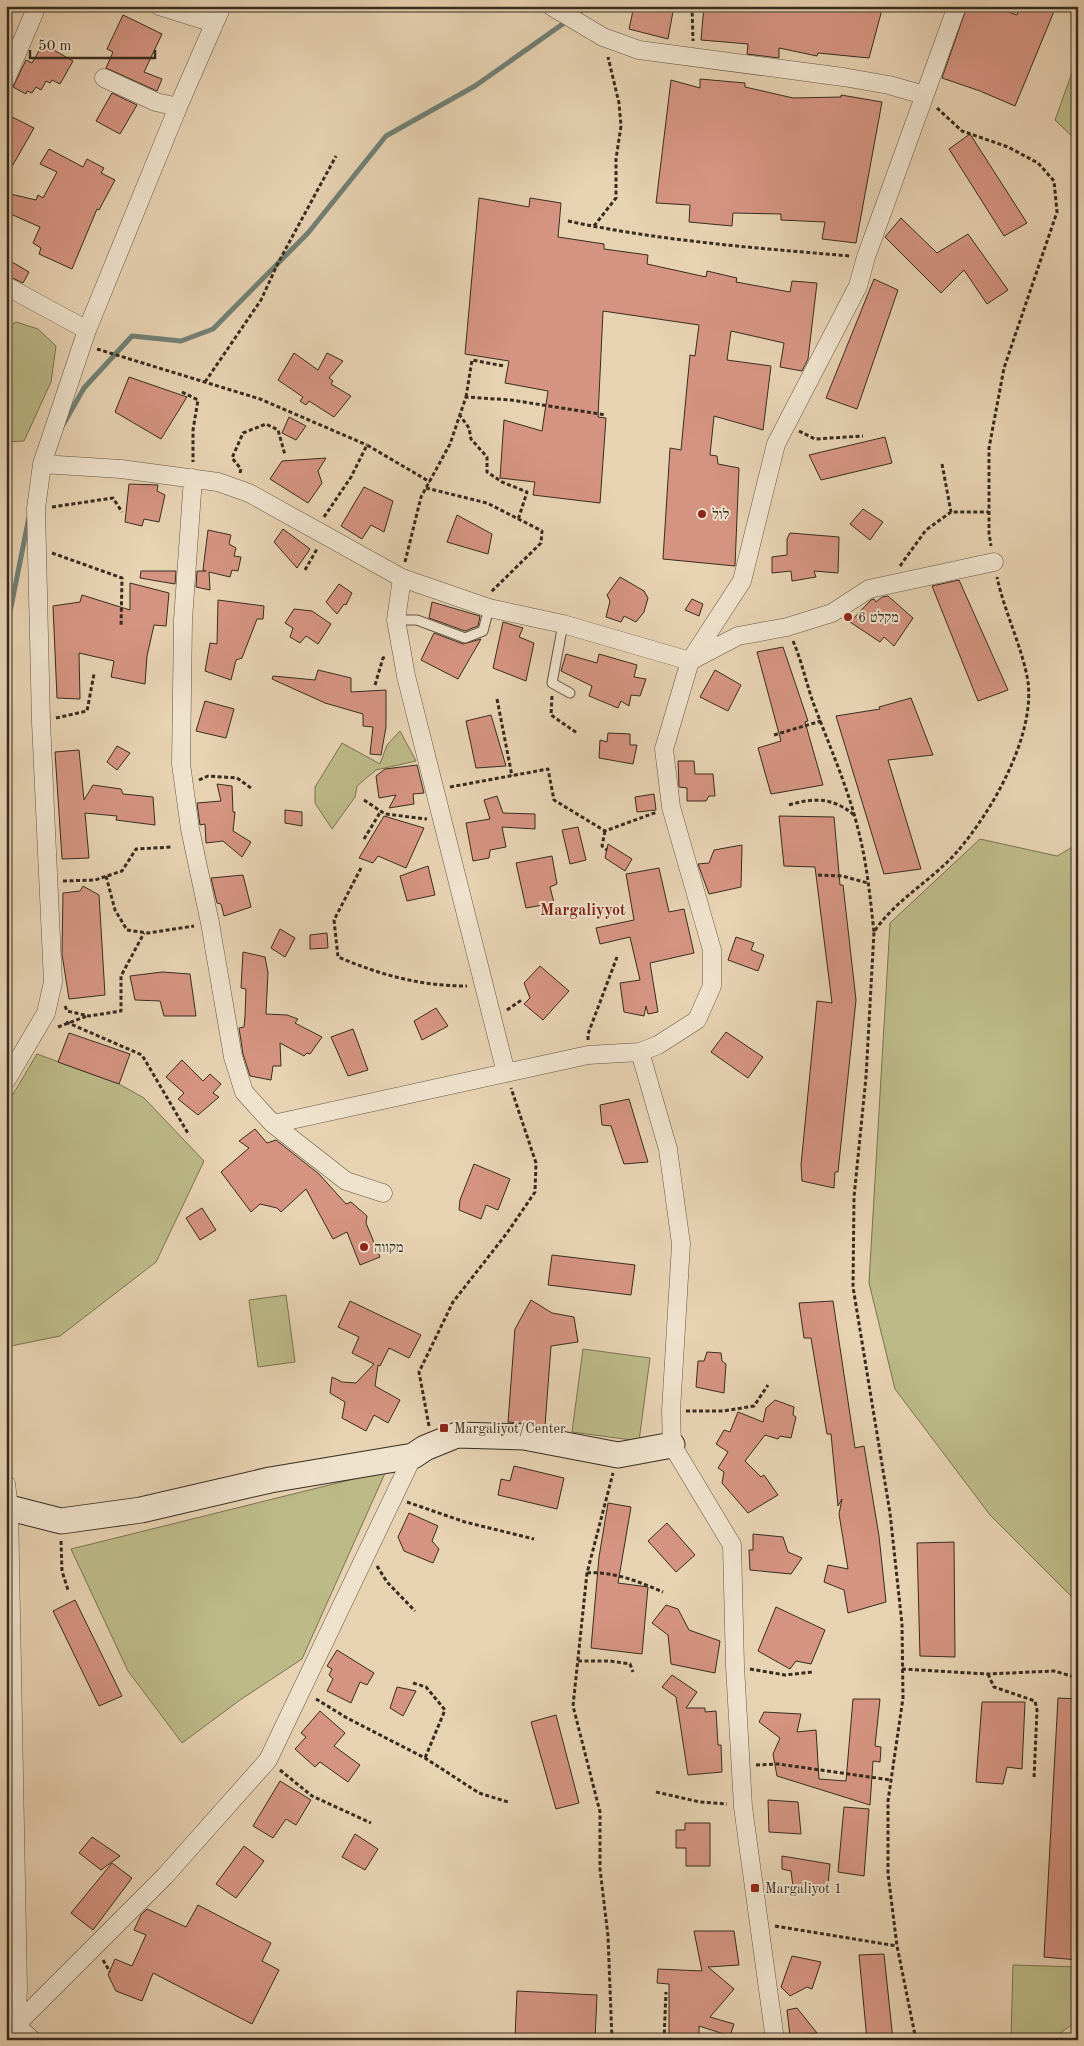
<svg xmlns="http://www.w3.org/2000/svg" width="1084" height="2046" viewBox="0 0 1084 2046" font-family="'Old Standard TT','Frank Ruhl Libre',serif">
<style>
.green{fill:#bcba87;stroke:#7a7353}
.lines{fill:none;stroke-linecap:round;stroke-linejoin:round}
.stream{stroke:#718074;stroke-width:5}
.building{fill:#d59481;stroke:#382c1f}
.lane-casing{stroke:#645644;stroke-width:11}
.street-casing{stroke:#645644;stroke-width:19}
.secondary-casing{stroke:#382c1f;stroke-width:27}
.path{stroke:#382c1f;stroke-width:3;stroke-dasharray:4 2.5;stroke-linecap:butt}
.lane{stroke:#efe2cd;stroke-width:9}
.street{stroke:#efe2cd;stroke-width:18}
.secondary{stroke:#efe2cd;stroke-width:25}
.poi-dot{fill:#8f2418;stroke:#efe2cd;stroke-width:2}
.labels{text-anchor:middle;stroke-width:4;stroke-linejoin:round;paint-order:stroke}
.poi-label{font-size:14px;fill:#382c1f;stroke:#efe2cd;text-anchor:start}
.quarter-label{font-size:16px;font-weight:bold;fill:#7a1f14;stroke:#efe2cd}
</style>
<rect width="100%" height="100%" fill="#e7d2b2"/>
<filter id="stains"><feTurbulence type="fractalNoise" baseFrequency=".004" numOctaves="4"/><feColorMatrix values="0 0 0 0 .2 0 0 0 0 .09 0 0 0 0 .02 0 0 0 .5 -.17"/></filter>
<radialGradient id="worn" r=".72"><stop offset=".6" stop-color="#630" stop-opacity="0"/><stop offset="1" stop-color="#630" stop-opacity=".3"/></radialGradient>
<path class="green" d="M1078 56V142L1055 120Z
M16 322 38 329 56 346 51 382 24 441 6 442V328Z
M6 561 11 761 10 980 6 985Z
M400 731 416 761 376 770 357 786 355 797 332 829 315 803V787L342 743 380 764 387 745Z
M980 839 1057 856 1078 844V1603L990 1515 895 1389 869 1283 890 923Z
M37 1054 119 1084 144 1098 204 1161 156 1262 60 1336 6 1347V1106Z
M286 1295 295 1362 258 1367 249 1300Z
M583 1349 650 1358 639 1441 572 1432Z
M386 1471 302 1659 240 1700 182 1743 128 1671 71 1549Z
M1013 1965 1078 1967V2020L1051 2040H1011Z"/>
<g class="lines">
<path class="stream" d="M574 16 588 6
M63 425 84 388 132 336 181 341 213 329 308 233 386 136 475 86 567 21
M6 632 29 517"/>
</g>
<path class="building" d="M634 6H674L668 39 629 29Z
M704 6H883L869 58 818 53 817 56 779 48V58L747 54 748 44 701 40Z
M967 6H992L1017 15 1020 6H1048L1055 9 1015 106 980 91 942 78Z
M123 15 162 34 144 72 162 79 157 91 106 68 113 52 107 49Z
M43 44 73 61 60 84 52 80 50 83 46 81 41 90 36 87 32 93 27 91 26 94 13 87 26 60 32 63Z
M700 79 745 83V87L793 98 841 97V95L882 102 856 243 822 239 825 222 781 220V214L733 213 732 226 689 222 690 205 656 203 671 80 700 88Z
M112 93 137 105 120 134 96 121Z
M6 114 34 128 6 177Z
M970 134 1027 223 1004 236 949 149Z
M49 149 83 167 87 159 104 168 101 173 115 180 99 210 97 209 72 269 39 254 41 248 33 243 40 227 6 212V193L36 200 38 195 43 198 57 172 40 164Z
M479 198 529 207 530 198 561 203 558 237 604 244V249L648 255 647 264 706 277 707 271 737 278 736 282 790 292 792 281 817 283 808 359 802 371 780 367 784 343 731 331 727 360 771 366 763 430 714 416 710 455 717 456 718 464 739 468 735 566 663 559 670 448 681 450 690 355 695 356 699 325 603 311 598 417 606 418 600 503 533 495 535 482 500 478 504 420 542 431 548 391 505 383 509 361 465 354Z
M901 218 937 253 968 234 1008 290 987 304 964 270 941 293 885 237Z
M12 262 29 272 23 283 6 275Z
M874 279 898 290 857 409 826 398Z
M294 353 318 370 327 353 343 361 329 378 333 381 331 384 351 396 334 417 309 401 306 405 300 401 303 397 278 380Z
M129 377 187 397 161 439 115 412Z
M289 417 306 426 296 440 282 433Z
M885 437 892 463 821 480 809 455Z
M326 458 318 471 322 483 308 503 270 479 282 461Z
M129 484 158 485 157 491 165 495 159 522 144 519 142 526 125 522Z
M364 487 393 501 384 532 371 525 362 539 341 526Z
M863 509 883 522 870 540 850 524Z
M457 515 492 534 488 554 447 542Z
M283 529 310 549 297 568 274 542Z
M208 530 231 535 229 544 236 548 234 556 241 557 238 571 232 570 230 577 209 572 210 590 196 587 197 571H206L203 570Z
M790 533 839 537 838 573 814 571 816 577 792 581 791 571 772 573V557L787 555V539Z
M141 571H176L175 584 140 578Z
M620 577 644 591 648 598 644 612 636 622 624 616 621 622 606 617 610 601 607 595Z
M959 580 1008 690 978 701 932 586Z
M130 583 169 593 166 626 154 625 147 656 145 684 111 677 114 661 79 653 80 699 57 698 53 606 80 602 82 595 130 610Z
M339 584 352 593 346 605 344 604 337 614 326 602Z
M888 596 913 618 894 646 884 637 880 642 850 622 871 600 874 599 876 602 882 597Z
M692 599 703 604 699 616 685 610Z
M218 600 264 606 263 619H257L242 658 236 660 231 680 205 671 210 643 217 644Z
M432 602 480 616 478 626 465 631 429 618Z
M294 609 312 611 331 624 318 644 306 636 300 643 290 637 293 628 285 623Z
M503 622 523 628 519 637 534 643 526 681 493 668Z
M434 633 463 644 481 639 458 679 421 660Z
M783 647 808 721 805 722 823 785 771 794 758 748 781 741 757 652Z
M566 654 597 663 599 654 637 665 634 677 646 679 640 696 631 695 629 706 621 701 618 708 589 696 592 686 561 671Z
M318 670 351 678V692L386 690V727L381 755 370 754 373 727 363 726V714L325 703 272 679 273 676 315 680Z
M715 670 741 685 728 711 700 697Z
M911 698 933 755 888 760 921 869 884 874 836 716 880 709 879 707Z
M205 701 234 709 226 738 196 731Z
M491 715 506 766 476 768 466 721Z
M608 733 630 734V745H637L633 764 599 758 600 740 607 742Z
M117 746 130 753 117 770 107 762Z
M79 750 84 800 93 785 121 789 123 794 153 797 155 825 116 820 117 816 85 813 89 858 62 859 55 752Z
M678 761H694L695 774H713L715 796H709L706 801H687V788L679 787Z
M417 765 424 793 413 794 414 804 389 808 396 795 379 798 376 776 385 769Z
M217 784 232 786 233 812H235L233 831 251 842 242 857 223 841 206 843 205 824 200 825 197 803 221 801Z
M654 794 656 810 637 812 635 797Z
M497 796 503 813 535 814V829L502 827 506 847 490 850 489 858 473 861 466 823 490 819 484 800Z
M285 810 302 812V826L285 823Z
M384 816 424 828 406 868 378 856 373 863 359 858Z
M779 816 834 817 840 885H843L856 1000 838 1172H835L834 1188 802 1181 801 1165 817 1001 832 1003 815 867 784 866Z
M578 827 586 860 570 864 562 830Z
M608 844 632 859 625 871 605 858Z
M742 845 741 887 709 894 698 864 709 863 714 850Z
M552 856 557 884 550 887 554 903 526 908 516 863Z
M428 866 435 895 407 901 400 876Z
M659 868 669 912 684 909 694 953 650 963 658 1012 648 1014 646 1006 644 1016 624 1012 620 983 640 980 630 937 600 944 596 928 634 920 626 874Z
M243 875 251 907 224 916 221 904 217 903 211 878Z
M83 886 99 895 105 995 69 999 62 954 63 893 80 891Z
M280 929 295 938 285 957 271 948Z
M327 933 328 948 310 949V935Z
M736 937 754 943 751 950 764 955 758 971 728 960Z
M243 952 265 957 268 973 266 1014 287 1015 298 1019 295 1023 322 1037 310 1054 307 1053 304 1056 280 1043 281 1066H273L271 1080 250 1076 243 1054 239 1028 244 1027 245 1016 246 989 241 988Z
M540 966 569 991 543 1020 524 1004 530 998 524 983Z
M162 972 190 974 196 1016H164L160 1001 135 1000 130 976Z
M436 1008 448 1026 422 1040 414 1021Z
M353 1029 368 1070 348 1076 331 1037Z
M726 1032 763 1057 748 1078 711 1052Z
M69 1033 130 1054 119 1084 58 1062Z
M182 1060 203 1081 210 1074 221 1084 213 1093 219 1097 198 1115 178 1099 184 1093 166 1077Z
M629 1099 648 1162 624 1164 611 1126 602 1125 600 1105Z
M255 1129 267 1143 276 1140 319 1174 346 1204 351 1202 367 1216 366 1223 380 1257 360 1265 347 1232 333 1239 306 1189 281 1212 277 1208 260 1204 251 1212 221 1172 249 1148 239 1141Z
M474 1164 510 1179 498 1210 486 1205 481 1219 459 1210 460 1200Z
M202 1208 216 1230 200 1240 186 1218Z
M552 1255 635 1265 631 1295 548 1285Z
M531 1300 552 1313 574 1317 578 1342 551 1346 545 1426 508 1422 515 1329Z
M350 1301 421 1335 409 1358 389 1348 380 1366 378 1365 375 1386 400 1400 388 1423 374 1415 366 1431 342 1418 345 1402 330 1393 332 1377 342 1382 356 1383 374 1364 352 1353 359 1337 338 1327Z
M833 1301 855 1448 864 1446 879 1536 886 1602 848 1613 844 1590 824 1582 828 1565 848 1569 839 1514 842 1499 838 1506 831 1434H827L811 1338H804L799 1303Z
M707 1352 721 1353 722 1361 726 1364 724 1393 696 1387 698 1361H704Z
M775 1400 794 1407 793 1415 796 1417 791 1438 780 1436 778 1439 765 1435 745 1461 761 1477 764 1475 778 1495 748 1513 722 1483 724 1472 718 1468 728 1452 716 1444 724 1430 730 1432 738 1412 763 1422 766 1408Z
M514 1466 564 1478 557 1509 498 1495 501 1479 510 1481Z
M608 1503 631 1507 618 1583 648 1587 642 1654 591 1648 599 1557Z
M409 1513 438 1526 432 1541 439 1549 433 1563 404 1551 398 1537Z
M667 1523 695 1555 676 1572 648 1541Z
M753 1534 783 1537 788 1552 802 1558 791 1574 750 1570 749 1550H753Z
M954 1542 955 1657 920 1656 917 1543Z
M75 1600 122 1696 99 1706 53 1611Z
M666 1605 678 1609 689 1630 720 1641 715 1673 671 1664 668 1635 652 1623Z
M776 1607 825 1630 811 1664 796 1661 790 1669 758 1651Z
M337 1650 374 1673 367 1685 360 1682 351 1703 327 1691 333 1679 329 1675 332 1669 327 1666Z
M672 1675 697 1692 686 1708H705V1712L716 1711 718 1745H721L722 1772 688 1775 676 1697 662 1687Z
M397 1687 416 1691 403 1716 390 1708Z
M1058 1698 1078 1699V1960L1044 1957Z
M853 1699H880L875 1746 881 1747 880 1762 873 1761 870 1805 777 1776 773 1754 780 1738 759 1722 764 1712 801 1714 797 1732 816 1730 819 1779 846 1781Z
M982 1702H1025L1022 1769 1007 1767 1003 1784 976 1782Z
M320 1711 345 1733 334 1746 360 1765 348 1782 320 1762 315 1767 295 1749 306 1737 301 1733Z
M556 1715 579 1803 556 1809 531 1722Z
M280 1781 311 1800 296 1825 286 1819 273 1838 253 1826Z
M768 1800 798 1802 801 1834 769 1832Z
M844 1807 869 1809 864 1876 838 1872Z
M685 1823H710V1866H686V1848H676V1830H685Z
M355 1834 378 1849 365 1870 342 1857Z
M92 1837 120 1856 101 1870 79 1853Z
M244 1846 264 1861 236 1898 216 1884Z
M782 1856 830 1864 827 1894 793 1887 791 1871 782 1869Z
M112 1863 132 1878 93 1930 71 1913Z
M198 1905 271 1943 262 1961 279 1970 252 2024 153 1973 142 2001 116 1991 108 1975 115 1959 132 1966 146 1935 134 1930 141 1915 147 1909 186 1927Z
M694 1931H734L739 1965 708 1967 734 1989 710 2017 734 2024 730 2036 699 2026V2040H669V1984L657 1983 658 1969 702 1971Z
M884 1954 893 2040H867L859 1955Z
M792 1956 821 1962 812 1989 807 1987 790 1996 781 1987Z
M517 1991 597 1995 595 2040 515 2039Z
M797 2008 817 2033 790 2036 787 2010Z"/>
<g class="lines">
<g class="lane-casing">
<path id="lane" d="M396 620H417L465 638 483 631 489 608
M563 624 552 683 570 693"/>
</g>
<g class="street-casing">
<path id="street" d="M159 6 213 23
M551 6 603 37 639 50 843 77 889 85 924 95
M104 78 156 102 178 107
M6 79 37 6
M6 286 87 330
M42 464 121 469 218 482 249 493 402 578 489 608 563 624 690 661 738 636 787 627 832 613 869 589 994 562
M193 478 183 620 181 764 190 829 210 923 233 1057 244 1092 273 1124 346 1181 383 1193
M402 578 396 620 406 676 506 1073
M640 1052 668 1149 681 1244 671 1411 672 1445 732 1545 735 1666 743 1807 775 2040
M6 1081 46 1013 53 982 41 722 36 509 42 464 87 330 178 107 222 6
M273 1124 588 1055 640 1052 658 1045 697 1020 712 986V950L671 807 664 749 690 661 742 581 776 444 858 286 866 257 957 6
M6 1484 9 1508 18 1990 16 2025 32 2040
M16 2025 165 1876 268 1760 413 1456"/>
</g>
<g class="secondary-casing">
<path id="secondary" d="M6 1507 61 1521 141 1510 270 1480 413 1456 425 1448 457 1435 524 1437 618 1455 672 1445"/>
</g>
<path class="path" d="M692 6 693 41
M937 108 962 131 1008 147 1038 163 1054 181 1057 212 1004 368 989 448V533L991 546
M568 221C661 241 755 248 850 256
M594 226 616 198V159L621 126 619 103 608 57
M97 349 260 399 367 445
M205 382 261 300 278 263 336 156
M182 392 198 400 193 430V462
M466 397 472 360 504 366
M459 414 469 428 471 439 487 457V472L502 482 527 492 518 520
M799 431 815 439 863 436
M942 464 951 512
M240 473 241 469 232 458 243 433 266 424 278 430 285 455
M426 488 487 503 542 531 541 543 491 592
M52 507 113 498 122 512
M324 517 351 477 367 445 430 482
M52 553 122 578 121 627
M405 562 421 497 450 444 466 397 511 400 606 415
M900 566 926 530 951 512H989
M305 570 317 549
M793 641C803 664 807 688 816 710 831 750 848 788 858 829 867 863 870 897 874 932
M375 685 383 658 387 657
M552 696 551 715 577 733
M497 699 512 776
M56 718 87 711 94 674
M774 735 821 721
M199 780 208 776 237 778 251 788
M450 787 548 769 554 800 605 831 657 812
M364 800 385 814 427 819
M789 805C814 797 834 798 854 815
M605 831 602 846 607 850
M364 839 381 811
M361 868 334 920 338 957C381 975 420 986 467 986
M818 875 842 876 868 883
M106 876 115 910 127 930 148 933 194 926
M63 881 95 880 122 871 136 849 171 847
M65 1006 67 1011 89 1016 121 1011V976L144 933
M507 1010 523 999
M66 1022 142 1055 189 1135
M58 1027 87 1016
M588 1040V1034L617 957
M686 1411H723L754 1406 768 1385
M429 1426 419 1372 453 1302 507 1233 535 1192 536 1163 511 1088
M407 1502 465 1522 534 1539
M61 1541 62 1571 68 1590
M377 1566 387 1582 415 1611
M587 1573C613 1571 640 1582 663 1592
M578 1661H610L630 1664 633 1672
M750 1669 785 1675 813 1672
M902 1669 988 1674 1054 1671 1078 1678
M988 1674 994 1687 1035 1701 1037 1710 1034 1779
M413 1683 426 1687 445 1710 425 1758
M316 1699 347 1718 425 1758 479 1793 508 1802
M756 1765 778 1764 891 1780
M280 1770 312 1796 371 1823
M656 1792 700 1802 727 1804
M775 1926 897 1946
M103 1960 110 1972
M612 2040 608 1936 600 1869V1812L573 1706 587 1573 613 1473
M664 2040 666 1992
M916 2040 897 1946 888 1874V1801L903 1698 902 1624 890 1513 853 1287 854 1197 866 1077 874 932C895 900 931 881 956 853 991 813 1035 737 1028 682 1023 649 1004 611 997 577"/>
<use href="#lane" class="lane"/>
<use href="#street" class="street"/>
<use href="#secondary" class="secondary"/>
</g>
<g class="poi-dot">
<circle cx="702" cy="514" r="5"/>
<circle cx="848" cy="617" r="5"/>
<circle cx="364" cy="1247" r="5"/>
<rect x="439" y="1423" width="10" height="10" rx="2.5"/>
<rect x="750" y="1883" width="10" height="10" rx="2.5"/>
</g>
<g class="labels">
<g class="poi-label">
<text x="712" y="519">לול</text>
<text x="858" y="622">מקלט 6</text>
<text x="374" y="1252">מקווה</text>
<text x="454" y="1433">Margaliyot/Center</text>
<text x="765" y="1893">Margaliyot 1</text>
</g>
<g class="quarter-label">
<text x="583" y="915">Margaliyyot</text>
</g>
</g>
<rect width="1084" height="2046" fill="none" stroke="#e7d2b2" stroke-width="25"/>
<rect x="8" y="8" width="1069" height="2031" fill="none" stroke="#382c1f" stroke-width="2.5"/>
<rect x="12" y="12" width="1059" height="2021" fill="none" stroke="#382c1f"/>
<path d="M30 50v8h125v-8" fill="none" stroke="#382c1f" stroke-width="2.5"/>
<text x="38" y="50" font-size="15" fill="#382c1f" stroke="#efe2cd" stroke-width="4" paint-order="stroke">50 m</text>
<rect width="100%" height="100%" filter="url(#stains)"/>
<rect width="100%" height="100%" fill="url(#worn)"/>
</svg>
